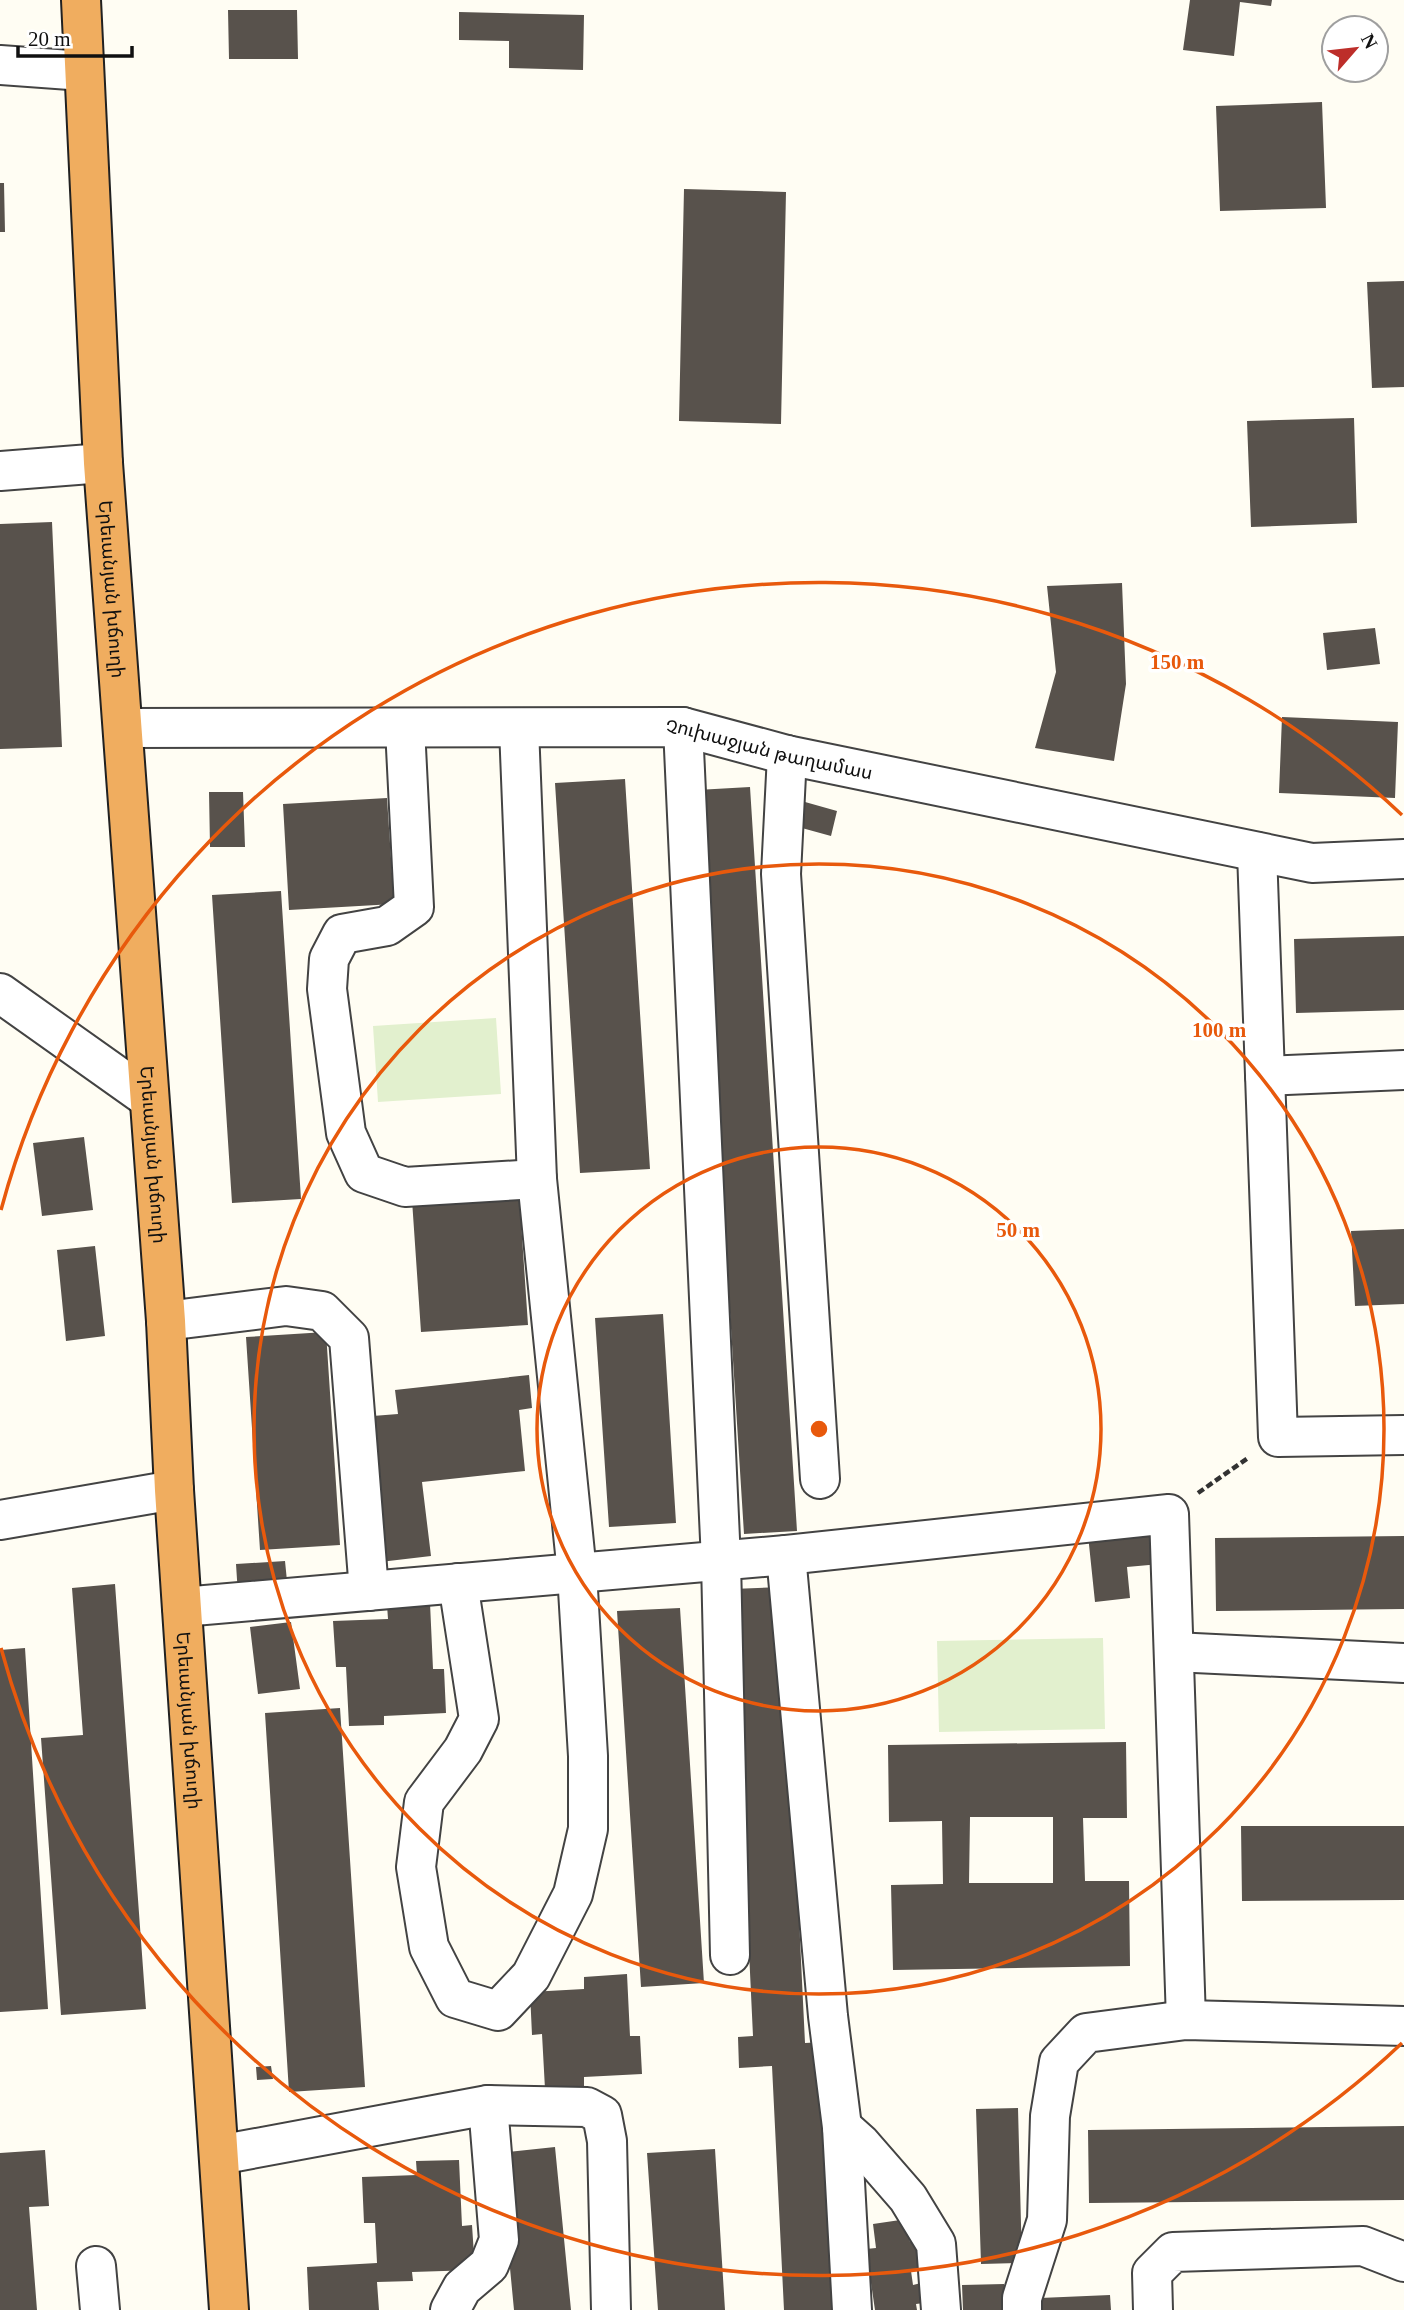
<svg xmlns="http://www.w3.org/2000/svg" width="1404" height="2310" viewBox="0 0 1404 2310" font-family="'Times New Roman','Noto Sans Armenian',serif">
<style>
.pitch{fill:#e2f0ce}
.building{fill:#58524c;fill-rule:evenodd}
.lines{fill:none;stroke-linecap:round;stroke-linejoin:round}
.minor-casing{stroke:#434343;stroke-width:42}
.highway-casing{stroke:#212121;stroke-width:42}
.path{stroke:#323232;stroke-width:4.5;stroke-dasharray:7 3.5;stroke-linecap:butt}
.minor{stroke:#fff;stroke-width:38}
.highway{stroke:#f0ad5f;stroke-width:38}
.ring{fill:none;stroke:#e8590c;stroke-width:3.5}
.labels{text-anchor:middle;stroke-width:7;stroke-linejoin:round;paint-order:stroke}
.street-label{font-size:19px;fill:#101010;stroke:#fff}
.centre{fill:#e8590c;stroke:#fff;stroke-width:3.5}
.ring-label{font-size:21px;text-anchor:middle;font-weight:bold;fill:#e8590c;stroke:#fff;stroke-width:7;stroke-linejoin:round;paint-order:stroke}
</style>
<rect width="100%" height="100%" fill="#fffdf3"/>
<path class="pitch" d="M496 1018 501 1094 378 1102 373 1026Z
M1103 1638 1105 1729 939 1732 937 1641Z"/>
<path class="building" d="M1190 0H1272L1271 6 1240 2 1234 56 1183 50Z
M228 10H297L298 59H229Z
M459 12 584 15 583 70 509 68V41L459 40Z
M1322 102 1326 208 1220 211 1216 106Z
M0 183H4L5 232H0Z
M684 189 786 192 781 424 679 421Z
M1404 281V387L1372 388 1367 282Z
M1354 418 1357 523 1251 527 1247 421Z
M52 522 62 747 0 749V524Z
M1122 583 1126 684 1114 761 1035 748 1056 672 1047 586Z
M1375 628 1380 664 1327 670 1323 633Z
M1282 717 1398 722 1395 798 1279 793Z
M625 779 650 1169 580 1173 555 783Z
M750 787 797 1531 744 1534 697 790Z
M209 792H243L245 847H210Z
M387 798 394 904 289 910 283 804Z
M798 800 837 811 831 836 791 825Z
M281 891 301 1199 232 1203 212 895Z
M1404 936V1010L1296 1013 1294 939Z
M84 1137 93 1210 42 1216 33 1143Z
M519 1192 528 1325 421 1332 412 1200Z
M1404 1229V1304L1355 1306 1351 1231Z
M95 1246 105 1336 66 1341 57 1250Z
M663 1314 676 1523 609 1527 595 1318Z
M326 1332 340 1545 260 1550 246 1337Z
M529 1375 532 1408 519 1410 525 1471 422 1482 431 1556 380 1562 360 1417 398 1414 395 1390Z
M1156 1528 1160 1564 1127 1567 1130 1598 1095 1602 1088 1535Z
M1404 1536V1609L1216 1611 1215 1538Z
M285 1561 288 1591 238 1595 236 1564Z
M115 1584 146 2009 61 2015 41 1738 83 1735 72 1588Z
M783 1587 805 2043 823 2042 836 2310H784L772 2066 739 2068 738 2037 753 2036 732 1589Z
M430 1603 433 1669H444L446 1713 384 1716V1725L349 1726 346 1667H336L333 1621 388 1619 387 1605Z
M680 1608 704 1983 641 1987 617 1611Z
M291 1622 300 1689 258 1694 250 1627Z
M25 1648 48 2009 0 2012V1650Z
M340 1708 365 2087 289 2092 265 1713Z
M1126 1742 1127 1818H1083L1085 1881H1129L1130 1966 893 1970 891 1885 943 1884 942 1821 889 1822 888 1745ZM970 1817H1053V1883H969Z
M1241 1826H1404V1900L1242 1901Z
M627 1974 630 2036H640L642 2074 584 2077V2087L545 2089 542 2034 532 2035 530 1992 584 1989V1977Z
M271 2066 273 2079 257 2080 256 2067Z
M1018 2108 1022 2263 981 2264 976 2109Z
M1404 2126V2200L1089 2203 1088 2130Z
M555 2147 571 2310H514L499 2153Z
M715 2149 725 2310H658L647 2153Z
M45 2150 49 2206 29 2207 37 2310H0V2153Z
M459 2160 462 2226 472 2225 475 2270 412 2272 413 2281 377 2282 379 2310H309L307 2267 377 2263 375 2223H364L362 2177 417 2175 416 2161Z
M907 2219 910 2242 923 2240 927 2268 911 2271 913 2285 921 2283 924 2303 916 2304 917 2310H875L866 2249 876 2248 873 2224Z
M1004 2284 1005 2310H963L962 2285Z
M1110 2295 1111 2310H1040V2298Z"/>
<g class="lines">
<g class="minor-casing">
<g id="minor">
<path d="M0 65 84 71"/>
<path d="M0 471 103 463"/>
<path d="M683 727 721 1561 730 1955"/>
<path id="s1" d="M124 728 683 727 787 755 1312 863 1404 859"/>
<path d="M405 728 414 907 387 926 342 934 329 959 327 989 346 1133 364 1173 405 1187 537 1179"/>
<path d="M787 755 781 874 820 1479"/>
<path d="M1257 852 1278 1437 1404 1435"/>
<path d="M0 993 148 1098"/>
<path d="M1265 1076 1404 1070"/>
<path d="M166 1321 286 1306 322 1311 349 1338 369 1591"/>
<path d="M0 1520 174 1490"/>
<path d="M786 1555 828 2016 842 2127 852 2310"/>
<path d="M458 1583 479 1719 463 1750 424 1802 416 1867 429 1947 455 1998 498 2011 531 1976 573 1894 588 1829V1756L577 1573 537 1179 519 728"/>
<path d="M182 1607 786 1555 1169 1514 1186 2020"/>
<path d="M1174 1652 1404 1663"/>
<path d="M842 2127 861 2144 908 2198 936 2244 941 2310"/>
<path d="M219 2155 488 2105 587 2107 602 2115 607 2141 611 2310"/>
<path d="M96 2266 100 2310"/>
<path d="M450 2310 462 2288 489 2265 499 2240 488 2105"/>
<path d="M1022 2310V2298L1047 2220 1050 2116 1059 2062 1086 2033 1186 2020 1404 2026"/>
<path d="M1153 2310 1152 2273 1173 2252 1363 2246 1404 2262"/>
</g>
</g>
<g class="highway-casing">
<g id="highway">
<path id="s2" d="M81 0 103 463 166 1321 174 1490 229 2310"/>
</g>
</g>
<path class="path" d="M1198 1493 1248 1458"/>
<use href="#minor" class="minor"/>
<use href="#highway" class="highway"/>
</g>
<g class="ring">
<circle cx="819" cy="1429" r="282"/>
<circle cx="819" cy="1429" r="565"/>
<path d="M1402 2043A847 847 0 0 1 1 1648M1 1210A847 847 0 0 1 1402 815"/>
</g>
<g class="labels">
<g class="street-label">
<text dy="7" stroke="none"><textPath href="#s2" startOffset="590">Երեւանյան խճուղի</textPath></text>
<text dy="7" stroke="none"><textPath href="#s1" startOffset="648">Չուխաջյան թաղամաս</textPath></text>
<text dy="7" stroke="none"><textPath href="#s2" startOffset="1157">Երեւանյան խճուղի</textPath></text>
<text dy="7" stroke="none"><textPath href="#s2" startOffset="1724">Երեւանյան խճուղի</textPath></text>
</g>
</g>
<circle cx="819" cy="1429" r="10" class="centre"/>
<g class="ring-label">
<text x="1177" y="669">150 m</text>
<text x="1219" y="1037">100 m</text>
<text x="1018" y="1237">50 m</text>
</g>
<g transform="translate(1355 49) rotate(62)"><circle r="33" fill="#ffffff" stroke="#9f9f9f" stroke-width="2"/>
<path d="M0-5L12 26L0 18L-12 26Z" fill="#bd2e2a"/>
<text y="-10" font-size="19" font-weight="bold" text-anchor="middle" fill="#101010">N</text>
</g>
<path d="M18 46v10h114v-10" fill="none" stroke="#101010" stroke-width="3.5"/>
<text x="28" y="46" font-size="21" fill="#101010" stroke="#ffffff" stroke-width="5" paint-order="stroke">20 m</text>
</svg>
